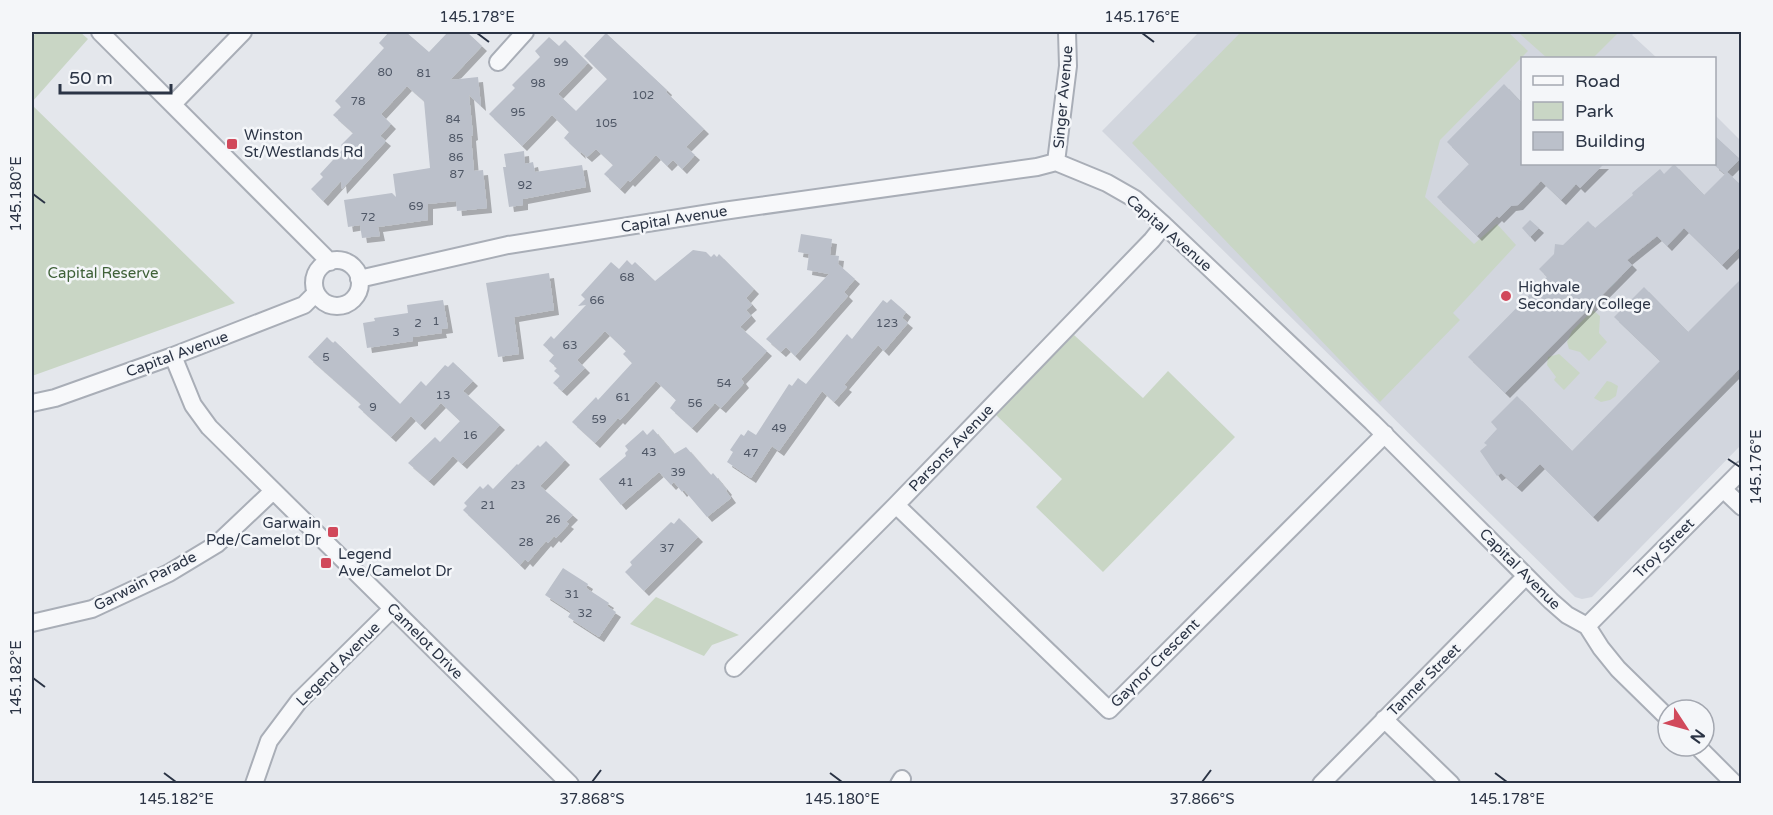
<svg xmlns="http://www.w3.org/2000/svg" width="1773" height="815" viewBox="0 0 1773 815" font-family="'Varela Round',sans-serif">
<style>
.built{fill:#d2d6de}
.green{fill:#c9d6c5}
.building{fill:#bbc0ca;filter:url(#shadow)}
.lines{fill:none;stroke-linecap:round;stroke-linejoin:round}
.street-casing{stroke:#a9aeb7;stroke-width:20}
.street{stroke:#f7f8fa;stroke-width:16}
.ticks{fill:none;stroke:#2b3445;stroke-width:2}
.poi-dot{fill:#d1495b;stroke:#f4f6f9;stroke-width:2}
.labels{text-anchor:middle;stroke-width:5;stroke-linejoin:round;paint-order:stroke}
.number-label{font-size:12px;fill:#4f5766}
.street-label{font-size:15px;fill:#2b3445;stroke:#f4f6f9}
.poi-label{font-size:15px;fill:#2b3445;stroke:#f4f6f9;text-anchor:start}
.park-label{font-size:15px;fill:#3f6138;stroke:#f4f6f9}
.neatline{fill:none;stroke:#2b3445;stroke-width:2}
.ticks-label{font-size:15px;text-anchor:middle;fill:#2b3445}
</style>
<defs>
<filter id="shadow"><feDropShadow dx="5" dy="5" stdDeviation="0" flood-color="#0004"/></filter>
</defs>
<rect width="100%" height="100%" fill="#e4e7ec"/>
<path class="built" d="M1199 32H1635L1632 35 1657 58H1522V164H1714L1715 115 1741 141V445L1592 597 1582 599 1575 597 1102 131Z"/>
<path class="green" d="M37 32H80L88 39 32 102V37Z
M1241 32H1508L1528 51 1440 140 1425 197 1474 244 1497 224 1516 245 1453 313 1460 320 1380 402 1132 143Z
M1518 32H1619L1593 58H1547Z
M32 105 235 303 32 376Z
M1593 310 1600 316 1599 333 1607 342 1589 361 1580 352 1569 349 1567 342 1572 331Z
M1074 335 1143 398 1168 371 1235 437 1103 572 1036 507 1062 479 995 414Z
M1559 354 1580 373 1564 390 1554 380 1556 377 1547 365 1548 357Z
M1607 381 1611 382 1618 386 1616 396 1610 400 1601 402 1594 398Z
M656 597 739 635 712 645 704 656 630 624Z"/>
<path class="building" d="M389 32H406L429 52 448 32H467L482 46 450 80 478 77 481 106 469 95 473 135 471 136 474 171 483 170 487 208 457 211 456 201 428 204V220L378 227 380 236 362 238 360 225 348 227 344 200 392 193 396 197 393 174 430 168 424 101 407 86 381 114 391 124 380 136 386 141 342 189 341 181 323 201 311 189 323 177 320 174 344 148 341 145 353 133 333 115 341 107 335 101 384 48 379 43Z
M606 33 667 90 666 92 704 129 686 147 695 155 682 169 673 160 667 166 656 155 630 182 628 180 620 189 604 174 613 165 596 149 587 157 580 151 581 154 564 138 569 132 552 115 522 146 489 114 515 88 512 85 540 57 535 51 549 37 559 46 565 40 588 63 558 94 576 111 607 79 584 56Z
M1504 84 1522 103V164H1604L1580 188 1576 184 1561 200 1541 181 1518 205 1511 206 1499 218 1497 216 1477 236 1437 197 1469 164 1447 142Z
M1714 135 1740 159 1725 174 1714 165Z
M524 151 525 164 533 162 535 172 582 165 586 187 523 199V205L509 207 503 167H506L504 154Z
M1674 164 1704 195 1727 172 1742 186V245L1722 265 1684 228 1667 246 1657 236 1627 260 1632 265 1505 393 1468 357 1547 277 1539 269 1554 254 1555 244 1563 245 1588 221 1595 228 1633 195 1632 193 1660 169 1664 174Z
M1530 220 1539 228 1530 237 1522 228Z
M801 234 832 239 830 255 839 256 838 264 855 279 844 292 848 296 795 356 786 347 781 352 766 339 829 274 807 270 809 254 798 252Z
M693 250 706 252 711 257 714 254 717 257 719 254 754 289 746 298 752 305 746 310 751 316 740 327 767 351 741 379 744 383 721 408 715 403 692 428 670 408 676 400 656 381 620 420 618 418 595 443 572 422 596 397 598 400 632 363 623 354 626 351 605 331 577 360 585 368 562 391 553 383 560 376 554 371 557 368 549 361 554 355 543 345 551 336 554 339 586 305 578 306 585 299 581 295 611 262 619 269 627 260 632 265 635 262 655 281Z
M549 273 554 310 514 317 519 354 498 357 486 283Z
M1742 278V366L1593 517 1540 464 1517 487 1501 473 1497 476 1480 451 1487 445 1484 443 1497 429 1491 422 1517 396 1572 451 1660 361 1614 317 1644 287 1688 332Z
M891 299 906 312 902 318 908 323 884 351 878 345 844 385 847 387 834 402 822 391 779 451 772 446 751 478 727 462 733 452 730 450 741 434 744 436 748 430 756 435 789 384 792 386 798 378 806 384 847 334 852 339 883 300 887 303Z
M443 300 448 328 441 329 442 333 413 337V341L367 348 363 323 375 321 374 318 408 313 407 305Z
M327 337 333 343 335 341 400 404 421 381 426 386 445 365 448 367 453 362 473 381 463 391 500 425 462 464 453 456 429 481 408 463 435 437 440 442 460 421 441 403 420 425 411 416 391 437 358 407 361 404 308 357Z
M653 429 674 454 686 447 707 471 711 475 713 473 727 490 726 491 731 498 707 517 684 490 682 492 674 482 671 485 659 472 621 505 599 479 626 456 625 453 628 450 625 446 643 430 647 435Z
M546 441 565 460 540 486 573 515 566 522 569 524 556 538 554 536 548 543 546 541 528 562 525 559 520 565 463 510 467 506 464 503 480 486 483 489 488 484 493 489 517 464 518 465 538 445 540 447Z
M679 518 698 537 644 591 625 572 632 565 630 562 671 522 674 524Z
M563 568 588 584 586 588 609 603 607 606 616 612 599 637 568 617 571 612 545 595Z"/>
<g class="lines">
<g class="street-casing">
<path id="street" d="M100 32 330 262
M498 62 525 32
M173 104 243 32
M1056 162 1068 66 1067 32
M314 283a23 23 0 1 1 46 0a23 23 0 1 1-46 0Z
M359 279 508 245 723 211 1037 167 1056 162 1107 183 1135 199 1164 225 1372 422 1551 601 1567 615 1587 626 1601 648 1618 669 1668 718
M173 356 193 405 209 427 570 784
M32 403 55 398 173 356 304 305 316 293
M1723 489 1742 507
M896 505 1109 710 1385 434
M32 623 92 609 169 573 217 544 273 491
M1587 626 1742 470
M734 668 896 505 1152 240 1164 225
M1384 719 1451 784
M1697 746 1735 784
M254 784 269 741 299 701 392 609
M899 784 902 779
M1321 784 1526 576"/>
</g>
<use href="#street" class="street"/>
</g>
<path class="ticks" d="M477 33 489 42M1142 33 1154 42M33 194 45 203M1728 459 1740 467M33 678 45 687M164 773 176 782M830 773 842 782M1495 773 1507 782M592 782 601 770M1202 782 1211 770"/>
<g class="poi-dot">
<rect x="226" y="138" width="12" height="12" rx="3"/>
<circle cx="1506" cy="296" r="6"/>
<rect x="327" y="526" width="12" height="12" rx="3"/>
<rect x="320" y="557" width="12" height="12" rx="3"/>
</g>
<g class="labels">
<g class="number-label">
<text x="561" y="66">99</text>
<text x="385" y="76">80</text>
<text x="424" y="77">81</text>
<text x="538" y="87">98</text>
<text x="643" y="99">102</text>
<text x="358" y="105">78</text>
<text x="518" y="116">95</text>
<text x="453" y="123">84</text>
<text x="606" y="127">105</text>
<text x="456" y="142">85</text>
<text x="456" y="161">86</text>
<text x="457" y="178">87</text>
<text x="525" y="189">92</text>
<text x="416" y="210">69</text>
<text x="368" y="221">72</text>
<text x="627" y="281">68</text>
<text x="597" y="304">66</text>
<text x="436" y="325">1</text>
<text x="418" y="327">2</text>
<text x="887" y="327">123</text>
<text x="396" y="336">3</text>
<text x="570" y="349">63</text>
<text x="326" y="361">5</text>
<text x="724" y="387">54</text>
<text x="443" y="399">13</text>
<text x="623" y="401">61</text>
<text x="695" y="407">56</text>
<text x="373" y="411">9</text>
<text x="599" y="423">59</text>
<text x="779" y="432">49</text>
<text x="470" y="439">16</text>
<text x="649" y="456">43</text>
<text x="751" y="457">47</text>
<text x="678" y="476">39</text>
<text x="626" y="486">41</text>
<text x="518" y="489">23</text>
<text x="488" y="509">21</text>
<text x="553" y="523">26</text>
<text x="526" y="546">28</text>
<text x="667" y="552">37</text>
<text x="572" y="598">31</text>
<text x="585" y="617">32</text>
</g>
<g class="street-label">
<text transform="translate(1063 97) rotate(-85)" y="5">Singer Avenue</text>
<text transform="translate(674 219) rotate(-9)" y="5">Capital Avenue</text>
<text transform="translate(1169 233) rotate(41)" y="5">Capital Avenue</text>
<text transform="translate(177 354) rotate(-20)" y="5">Capital Avenue</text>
<text transform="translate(951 448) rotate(-46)" y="5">Parsons Avenue</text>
<text transform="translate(1664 548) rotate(-45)" y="5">Troy Street</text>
<text transform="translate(1520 569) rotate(45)" y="5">Capital Avenue</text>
<text transform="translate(145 581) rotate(-27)" y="5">Garwain Parade</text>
<text transform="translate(425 641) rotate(45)" y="5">Camelot Drive</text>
<text transform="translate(1155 663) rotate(-45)" y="5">Gaynor Crescent</text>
<text transform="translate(338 664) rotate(-45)" y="5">Legend Avenue</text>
<text transform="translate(1424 680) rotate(-45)" y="5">Tanner Street</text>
</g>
<g class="poi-label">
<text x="244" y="140">Winston<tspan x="244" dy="17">St/Westlands Rd</tspan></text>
<text x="1518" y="292">Highvale<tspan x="1518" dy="17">Secondary College</tspan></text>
<text x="321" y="528" text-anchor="end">Garwain<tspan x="321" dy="17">Pde/Camelot Dr</tspan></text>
<text x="338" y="559">Legend<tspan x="338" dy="17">Ave/Camelot Dr</tspan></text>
</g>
<g class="park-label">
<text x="103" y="278">Capital Reserve</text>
</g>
</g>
<rect width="1773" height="815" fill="none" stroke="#f4f6f9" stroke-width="66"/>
<rect x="1521" y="57" width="195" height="108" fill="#f4f6f9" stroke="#a4a8b1" stroke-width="1.5"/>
<rect x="1533" y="76" width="30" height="9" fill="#f7f8fa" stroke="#a4a8b1" stroke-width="1.5"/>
<text x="1575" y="87" font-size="18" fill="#2b3445">Road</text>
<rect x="1533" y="102" width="30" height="18" fill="#c9d6c5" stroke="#a4a8b1" stroke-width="1.5"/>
<text x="1575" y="117" font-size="18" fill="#2b3445">Park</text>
<rect x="1533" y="132" width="30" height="18" fill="#bbc0ca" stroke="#a4a8b1" stroke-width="1.5"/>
<text x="1575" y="147" font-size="18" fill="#2b3445">Building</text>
<g transform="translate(1686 728) rotate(126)"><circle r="28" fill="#f4f6f9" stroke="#a4a8b1" stroke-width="1.5"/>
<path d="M0-4.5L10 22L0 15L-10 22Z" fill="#d1495b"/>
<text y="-9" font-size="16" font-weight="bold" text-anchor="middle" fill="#2b3445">N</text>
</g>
<path d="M60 84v9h111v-9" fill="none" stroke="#2b3445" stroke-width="3"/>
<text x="69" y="84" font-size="18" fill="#2b3445" stroke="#f4f6f9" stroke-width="4.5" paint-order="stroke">50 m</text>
<rect x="33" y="33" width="1707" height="749" class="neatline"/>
<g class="ticks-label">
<text x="477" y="22">145.178°E</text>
<text x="1142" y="22">145.176°E</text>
<text transform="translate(16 194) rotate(-90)" y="5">145.180°E</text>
<text transform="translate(1756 467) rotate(-90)" y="5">145.176°E</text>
<text transform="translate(16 678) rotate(-90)" y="5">145.182°E</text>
<text x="176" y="804">145.182°E</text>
<text x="592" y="804">37.868°S</text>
<text x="842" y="804">145.180°E</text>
<text x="1202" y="804">37.866°S</text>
<text x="1507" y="804">145.178°E</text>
</g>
</svg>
